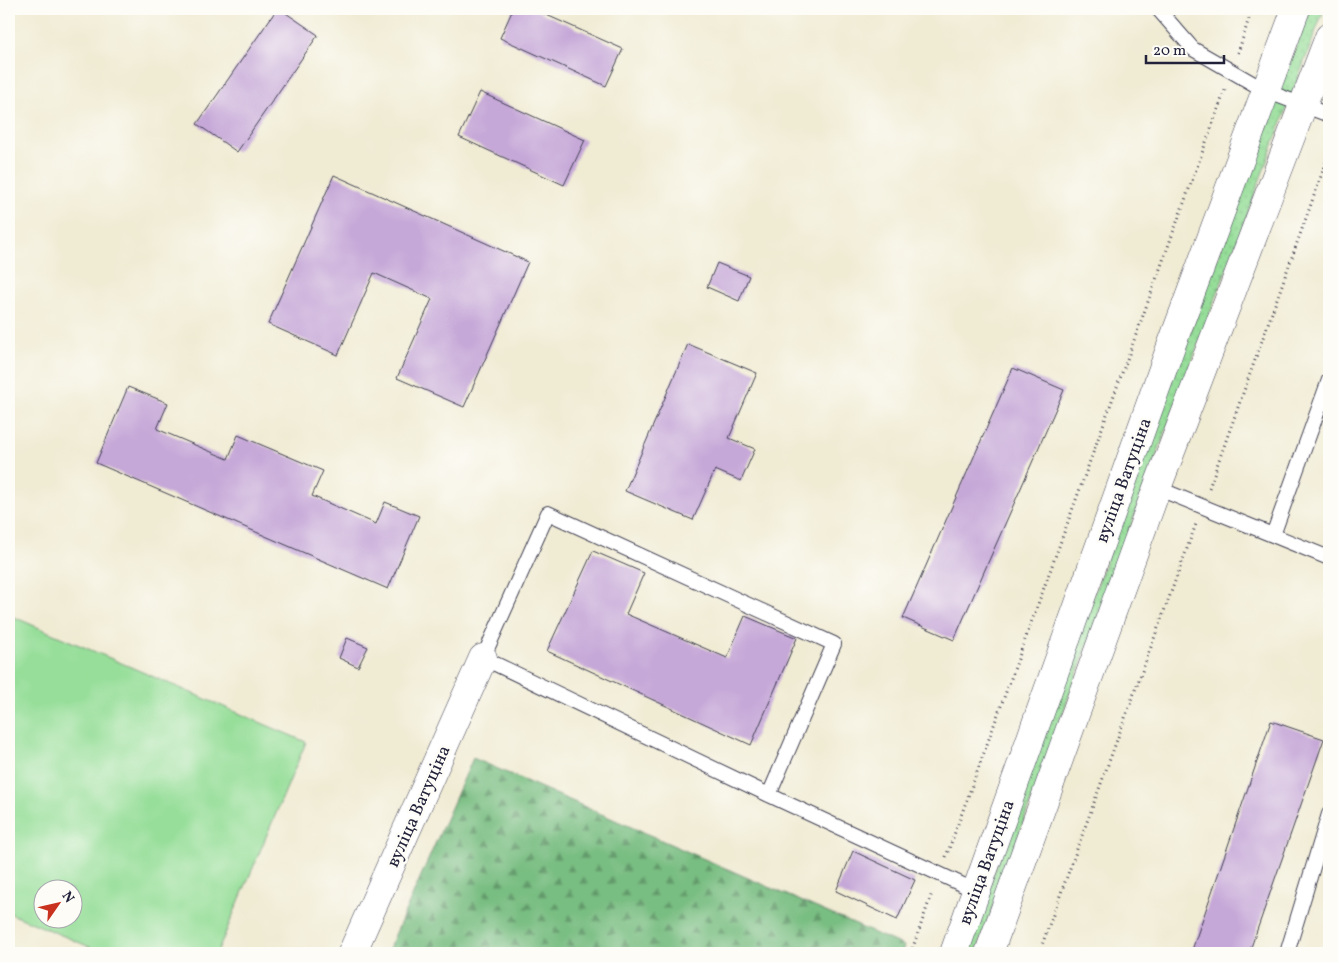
<svg xmlns="http://www.w3.org/2000/svg" width="1338" height="962" viewBox="0 0 1338 962" font-family="Vollkorn,serif">
<style>
.grass{fill:url(#grass-dots);stroke:#5c806a}
.forest{fill:url(#forest-firs);stroke:#4d705e}
.pitch{fill:#96de99;stroke:#5c806a;fill-rule:evenodd}
.building{fill:#c6a8d8}
.lines{fill:none;stroke-linecap:round;stroke-linejoin:round}
.service-casing{stroke:#414052;stroke-width:16}
.minor-casing{stroke:#414052;stroke-width:29}
.tertiary-casing{stroke:#414052;stroke-width:29}
.path{stroke:#414052;stroke-width:3;stroke-dasharray:1 4;stroke-linecap:butt}
.service{stroke:#fff;stroke-width:14}
.minor{stroke:#fff;stroke-width:28}
.tertiary{stroke:#fff;stroke-width:28}
.labels{text-anchor:middle;stroke-width:5;stroke-linejoin:round;paint-order:stroke}
.street-label{font-size:18px;fill:#22223b;stroke:#fdfcf7}
</style>
<defs>
<pattern id="grass-dots" width="8" height="8" patternUnits="userSpaceOnUse" patternTransform="scale(1.25)"><rect width="8" height="8" fill="#96de99"/><path d="M2 2h.1M6 6h.1" fill="none" stroke="#81be85" stroke-width="1.8" stroke-linecap="round"/></pattern>
<pattern id="forest-firs" width="22" height="20" patternUnits="userSpaceOnUse" patternTransform="scale(1.25)"><rect width="22" height="20" fill="#78bd81"/><path d="M5 1l3.5 6h-7zM16 11l3.5 6h-7z" fill="#62996b"/></pattern>
</defs>
<rect width="100%" height="100%" fill="#fdfcf7"/>
<filter id="ink" filterUnits="userSpaceOnUse"><feTurbulence type="fractalNoise" baseFrequency=".02" numOctaves="2"/><feDisplacementMap in="SourceGraphic" scale="10" xChannelSelector="R" yChannelSelector="G"/><feConvolveMatrix kernelMatrix="1 2 1 2 8 2 1 2 1" color-interpolation-filters="sRGB"/></filter>
<filter id="wash" filterUnits="userSpaceOnUse"><feTurbulence type="fractalNoise" baseFrequency=".0096" numOctaves="4" result="noise"/><feDisplacementMap in="SourceGraphic" scale="20" xChannelSelector="R" yChannelSelector="G"/><feGaussianBlur stdDeviation="1.12" result="paint"/><feColorMatrix in="noise" values="0 0 0 0 0 0 0 0 0 0 0 0 0 0 0 0 0 1.4 0 .05"/><feComposite in="paint" operator="in"/></filter>
<g filter="url(#wash)">
<rect width="100%" height="100%" fill="#f0ebd3"/>
<path class="grass" d="M1310 9H1324L1141 497 976 953H965L1131 491Z"/>
<path class="forest" d="M473 758 904 946 902 953H387Z"/>
<path class="pitch" d="M9 615 306 742 217 953H104L9 913ZM42 890H72V920H42Z"/>
<g id="blocks">
<path class="building" d="M277 9H280L318 35 237 152 197 124Z
M513 9H533L623 49 606 86 500 38Z
M480 92 585 140 564 185 459 137Z
M334 175 528 262 464 407 397 378 432 299 374 273 338 355 268 324Z
M717 263 749 276 739 301 707 287Z
M688 344 757 373 729 438 755 449 741 481 715 470 693 520 625 491Z
M1013 368 1064 390 954 640 903 618Z
M128 387 168 403 157 429 228 459 238 435 323 471 312 496 376 524 385 502 419 516 388 589 96 463Z
M593 551 644 573 626 614 727 658 745 616 797 638 751 745 547 651Z
M347 638 368 647 358 667 339 658Z
M1271 721 1324 739 1249 953H1191Z
M853 851 915 880 897 920 836 891Z"/>
</g>
</g>
<g filter="url(#ink)">
<use href="#blocks" fill-opacity="0" stroke="#414052" stroke-width="1"/>
<g class="lines">
<g class="service-casing">
<path id="service" d="M1158 9 1193 49 1266 91 1329 115
M1157 488 1329 558
M1273 535 1329 380
M769 795 834 644 548 513 483 658 769 795 976 891
M1287 953 1329 814"/>
</g>
<g class="minor-casing">
<path id="minor" d="M352 953 483 658"/>
</g>
<g class="tertiary-casing">
<path id="tertiary" d="M954 953 1170 349 1296 9
M989 953 1157 488 1329 37"/>
</g>
<path class="path" d="M1238 53 1252 9
M1209 488 1329 154
M946 857 1225 90
M911 953 932 893
M1039 953 1196 524"/>
<use href="#service" class="service"/>
<use href="#minor" class="minor"/>
<use href="#tertiary" class="tertiary"/>
</g>
</g>
<g class="labels">
<g class="street-label">
<text transform="translate(1123 480) rotate(-70)" y="6">вуліца Ватуціна</text>
<text transform="translate(418 806) rotate(-66)" y="6">вуліца Ватуціна</text>
<text transform="translate(986 862) rotate(-70)" y="6">вуліца Ватуціна</text>
</g>
</g>
<rect width="1338" height="962" fill="none" stroke="#fdfcf7" stroke-width="30"/>
<g transform="translate(58 904) rotate(56)"><circle r="24" fill="#fdfcf7" stroke="#a5a5ac"/>
<path d="M0-4L9 19L0 12L-9 19Z" fill="#c8321e"/>
<text y="-8" font-size="14" font-weight="bold" text-anchor="middle" fill="#22223b">N</text>
</g>
<path d="M1146 55v8h78v-8" fill="none" stroke="#22223b" stroke-width="2.5"/>
<text x="1153" y="55" font-size="15" fill="#22223b" stroke="#fdfcf7" stroke-width="4" paint-order="stroke">20 m</text>
</svg>
